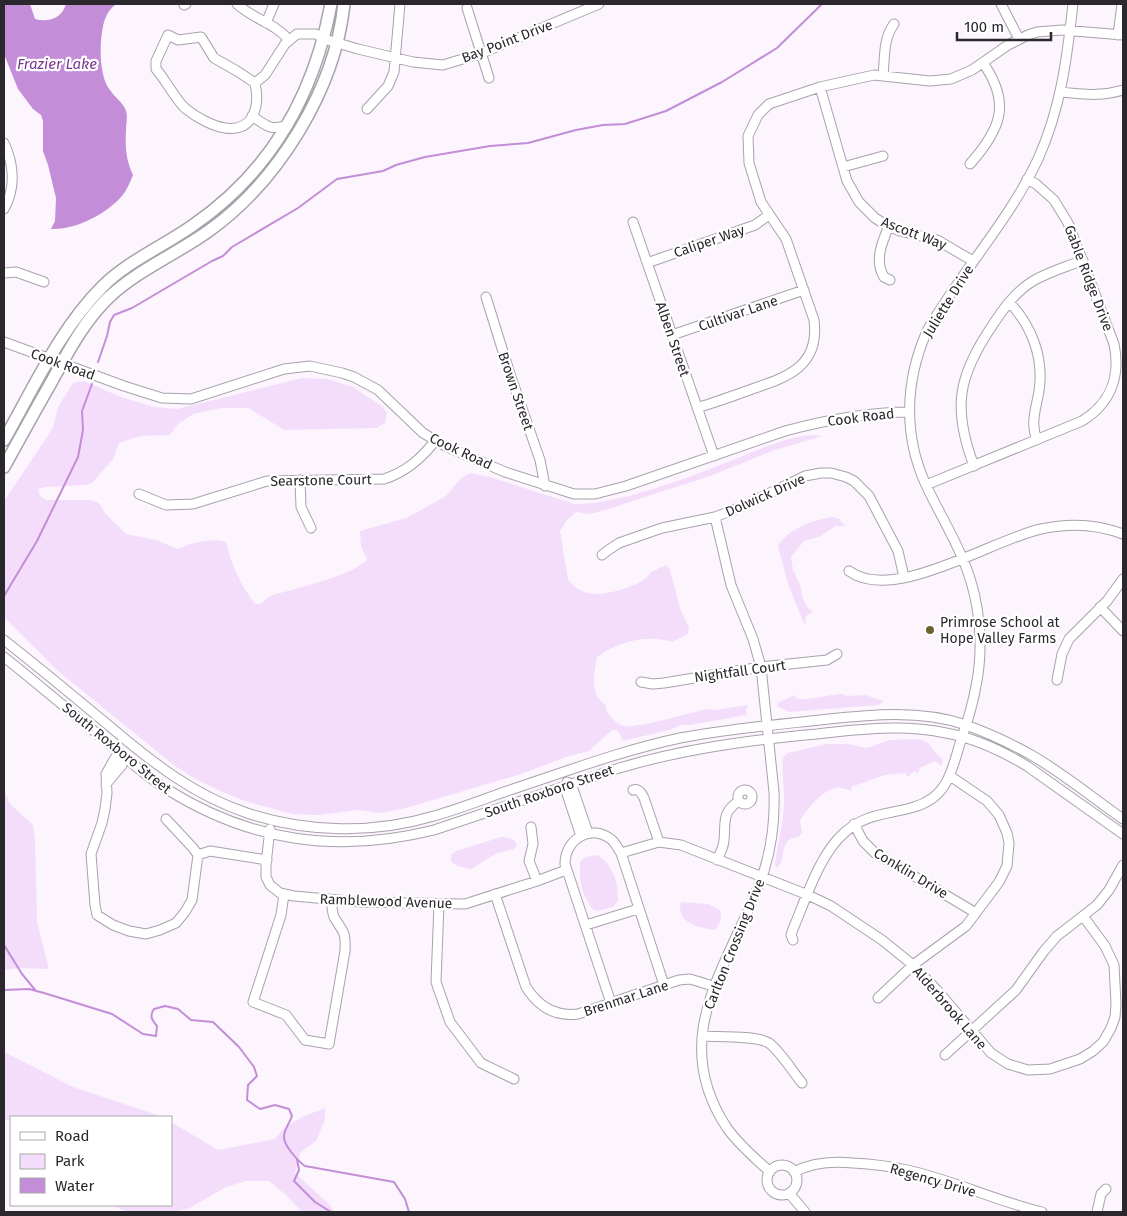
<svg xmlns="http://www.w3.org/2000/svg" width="1127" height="1216" viewBox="0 0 1127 1216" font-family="'Fira Sans',sans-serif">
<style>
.green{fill:#f3ddfb}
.water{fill:#c38dd7}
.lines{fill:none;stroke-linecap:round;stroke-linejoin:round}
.stream{stroke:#c38dd7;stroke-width:2}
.minor-casing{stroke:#a9a1ac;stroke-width:11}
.major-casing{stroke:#a9a1ac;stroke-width:14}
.minor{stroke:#fff;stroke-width:9}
.major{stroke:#fff;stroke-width:11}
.poi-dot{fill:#6c622f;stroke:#fff;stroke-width:2}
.labels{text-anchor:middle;stroke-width:4.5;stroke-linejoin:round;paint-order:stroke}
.street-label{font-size:14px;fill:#2b282d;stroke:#fff}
.poi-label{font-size:14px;fill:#2b282d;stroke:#fff;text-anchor:start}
.water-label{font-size:15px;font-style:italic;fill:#78368e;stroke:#fff}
</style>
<rect width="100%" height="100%" fill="#fcf5fe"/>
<path class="green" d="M302 378 327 379 353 387 383 407 387 413 385 423 376 428 284 430 249 408H221L193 414 177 425 170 435 140 436 119 443 113 459 92 483 86 485 46 487 38 489 40 496 46 500H91L99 503 105 513 126 534 156 540 178 549C191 543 211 537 226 542 231 565 241 585 255 604H261L270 596C292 589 354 576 367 559L361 546 360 531 406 518 430 505 446 496 460 479 470 473 490 477 574 504C624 504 691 476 738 458 761 449 798 431 822 436L772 451 713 475 602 511 590 514 576 512 567 520 560 531 568 579C572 587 585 594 594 594 608 595 645 585 651 572L666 565 670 570 680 608 689 628 688 634 672 642C647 634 618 642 597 657 594 674 589 695 606 705V710C610 716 616 724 623 726 636 729 690 713 706 709L715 710 749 705 746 709 747 715 689 725H681L669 730 627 740H622L620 734 616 730 611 731 589 751 566 757 518 775 406 808 381 813 358 810 318 815 292 814 245 801 220 791 192 777 175 766 58 671 4 617V501L53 428 58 407 73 383 84 381 121 397 154 407 177 409Z
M833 517 839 519 845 526H836L819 537 804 541 791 557 793 570 801 587 802 596 807 607 813 612 806 616 805 626 788 584 778 546C789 528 813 520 833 517Z
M841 694 847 696 865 695 884 701 879 705 789 712 777 706 778 703 795 695 797 699C813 700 826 695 841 694Z
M915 739C928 741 928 742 935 752 939 756 942 757 943 762L941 766 935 761 920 768 918 774 915 771 907 777 906 773 885 775 851 787 852 791C848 790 841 787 836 788 822 790 806 810 800 821L802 833 798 837C777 839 788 859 777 868L775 866C777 845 783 825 784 804 785 788 781 773 783 757L788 753 826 744H848L867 748 890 740Z
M4 791 10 804 33 825 35 840 37 922 49 969 19 968 4 970Z
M501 837C508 838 514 838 517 845L514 849 497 853 471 869 457 866 451 861V855L456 851Z
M598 855C613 866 619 883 618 901L613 907 597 911 592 909 583 893 580 878V862L586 857Z
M681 902 708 904 720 910C723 918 720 923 715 930 700 928 675 923 681 902Z
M4 1052 73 1087 163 1117H11V1121L4 1119Z
M325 1108V1120L316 1141 300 1153 295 1173 328 1203 335 1212H302L287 1196 269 1181H246L226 1187 188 1209 170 1212H128L111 1205H171V1122L218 1150 275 1139 284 1128 302 1117Z"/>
<path class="water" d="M4 4H30L35 19C49 23 62 18 66 4H116C111 8 107 13 105 19 99 37 98 75 110 90 115 98 123 102 126 111 128 117 126 124 126 130 125 147 126 160 133 175 130 182 127 190 122 196 106 214 76 230 51 229L55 221 56 198 48 165 43 151V121L41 115 33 109 18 89 4 54Z"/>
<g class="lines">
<path class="stream" d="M98 362 107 336 110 322 114 315 132 308 212 261 223 256 232 247 298 208 337 179 383 171 396 165 425 157 490 146 528 143 576 130 603 125 625 124 666 111 722 82 777 48 822 4
M4 596 37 541 78 457 83 430 82 411 92 384
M4 945 22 974 36 991
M4 990 29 989 44 993 112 1014 143 1034 156 1036 157 1026C152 1020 149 1016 154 1009L165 1006 178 1009 191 1020 213 1022 239 1047 254 1067 257 1076 248 1085 247 1100 260 1109 275 1105 289 1109 292 1116C290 1122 284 1130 284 1136 283 1145 298 1161 305 1166L394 1182 405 1199 409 1212
M297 1159 299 1170 294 1181 315 1202 331 1212"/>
<g class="minor-casing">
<path id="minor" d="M237 4C253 19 275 23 289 40
M1001 4 1019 39
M184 5 186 4
M467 8 489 78
M266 23 274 4
M168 35 178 40 201 37 214 58 237 71 255 83C260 106 254 132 225 128 212 126 196 117 186 109 177 102 165 79 156 69V61Z
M1118 35 1122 4
M883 75C885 57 883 39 894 24
M255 83 265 75 285 44 297 34H316L324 39 358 49 413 62 443 65 482 53 599 4
M820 87 847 181 859 202 875 218 886 225 900 231 937 240 973 261
M1060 92C1084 94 1100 97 1123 90
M367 109 388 86 394 72 400 4
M252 116C267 126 270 131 288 125
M4 143C14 164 16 188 4 209
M970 164C1000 130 1012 104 983 63
M843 167 883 156
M633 222 714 456
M889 226C882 242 874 261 884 277L890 280
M647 263 755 225 769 215
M4 273 16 272 44 282
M486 297 510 374 540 460 545 486
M1009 302C1032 326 1044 358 1039 391 1036 409 1030 423 1037 440
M672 335 804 290
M4 342 124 386 162 398 191 399 284 369 310 366 342 373 354 377 378 390 423 433 445 446 505 472 574 494H595L626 486 785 431C826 420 866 412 909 412
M697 408C715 402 734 396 752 389 788 377 820 366 814 320L786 239 761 202 749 163 748 136 758 115 769 104 820 87 874 75 930 81 951 79 972 70 1008 45 1028 35 1037 32 1062 30 1123 35
M974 466C952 408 958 376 992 326 1003 309 1015 292 1033 281 1048 272 1066 267 1083 260
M300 480 301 507 311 528
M926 485 1082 421C1110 404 1121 377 1114 344L1068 223 1054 200 1036 184 1027 179
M139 494 166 505 193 504 267 481 384 479C406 472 421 459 435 441
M715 517 731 585 753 639 761 667 774 792C775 820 772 845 764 871 734 960 664 1033 727 1128 739 1145 755 1158 770 1172
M602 555 607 551 619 543 662 528 715 517 743 506 805 476 821 473H831L846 477 854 481 869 496 898 551 904 577
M849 571C894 604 993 539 1041 529 1068 523 1097 524 1123 534
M1100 607 1123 631
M4 640C41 669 77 699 113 729 154 764 196 796 247 813 308 833 373 834 434 816 462 808 489 797 516 788 570 770 624 750 680 738 726 729 773 725 820 720 868 715 919 709 966 725 988 733 1012 744 1033 756 1064 774 1093 798 1123 819
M4 657C38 684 72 713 106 741 125 757 144 775 165 788 250 842 338 854 434 830L616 769C682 749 749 740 817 734 860 729 904 724 946 733 975 738 1002 751 1027 766L1123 834
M1057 680 1062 654 1069 639 1107 601 1123 579
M641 682 653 684 664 683 761 667 827 660 837 654
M121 759 115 758 106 774 107 793 105 809 102 823 91 854 95 905 97 915 113 925 129 931 146 934 160 930 176 923 185 912 192 900 198 855 193 848 166 819
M567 782 568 786 566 791 581 836
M106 784 122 765 121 759 123 756
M568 786 573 789 588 833
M633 790C639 788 642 794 644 798L659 842
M738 797a7 7 0 1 1 14 0a7 7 0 1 1-14 0Z
M854 824 863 841 875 853 976 913
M531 827 533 844 529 861 537 881
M270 829 266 864V877L270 885 280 893 294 896 361 902 465 904 537 881 566 870
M621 853 659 842 681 845 808 895 831 906 882 940 913 965 936 989 991 1053 1008 1064 1028 1070 1050 1069 1080 1059 1093 1051 1103 1042 1111 1028 1115 1017 1116 1004 1114 965 1105 946 1083 916
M198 855 210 851 267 860
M717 860C720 853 724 847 724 840 726 822 721 813 739 801
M284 894 281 915 253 1002 286 1015 305 1040 329 1044 345 951C346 930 343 933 334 917 332 912 332 905 331 900
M495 894 526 987C538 1006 555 1017 578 1014L679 980 690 979 713 986
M439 904 436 982 450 1022 481 1063 514 1079
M586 925 638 909
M793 940 791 935 793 929C806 899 819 855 844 833 866 813 887 815 914 807 950 797 952 767 962 737 968 720 973 703 976 686 984 647 980 603 966 567 955 538 939 513 926 485 903 435 905 381 927 331 961 272 1009 221 1038 159 1061 108 1067 58 1073 4
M878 998 913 965 966 926 999 882 1007 866 1009 843 1007 833 999 815 987 801 950 776
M611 1003 565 864C565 839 591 823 612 840 616 844 618 849 621 853L664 985
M702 1036C718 1037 756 1035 769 1043 780 1051 793 1072 802 1083
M945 1055 1016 990 1044 951 1057 936 1097 905 1109 890 1123 865
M767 1180a15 15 0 1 1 30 0a15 15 0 1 1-30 0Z
M794 1172C813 1162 833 1161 853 1163 871 1164 889 1166 907 1170 953 1180 996 1201 1042 1212
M789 1193 805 1212
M1097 1212 1101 1194 1106 1189"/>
</g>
<g class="major-casing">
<path id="major" d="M4 440C33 389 60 329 102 287 128 261 162 247 192 226 270 173 314 95 331 4
M4 467C20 438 36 409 52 381 68 352 83 323 107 299 137 270 177 254 210 230 279 180 335 89 344 4"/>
</g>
<use href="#minor" class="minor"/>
<use href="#major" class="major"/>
</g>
<circle class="poi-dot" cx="930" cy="630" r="5"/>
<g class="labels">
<g class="street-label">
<text transform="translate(507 41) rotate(-21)" y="5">Bay Point Drive</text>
<text transform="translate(914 233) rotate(21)" y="5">Ascott Way</text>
<text transform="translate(709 241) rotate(-19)" y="5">Caliper Way</text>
<text transform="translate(1089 278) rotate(69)" y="5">Gable Ridge Drive</text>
<text transform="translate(948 301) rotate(-58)" y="5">Juliette Drive</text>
<text transform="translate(738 313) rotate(-19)" y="5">Cultivar Lane</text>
<text transform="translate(673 339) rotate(71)" y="5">Alben Street</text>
<text transform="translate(63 364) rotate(20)" y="5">Cook Road</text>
<text transform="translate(516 391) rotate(71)" y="5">Brown Street</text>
<text transform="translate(861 417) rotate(-7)" y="5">Cook Road</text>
<text transform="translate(461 451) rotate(25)" y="5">Cook Road</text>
<text transform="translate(321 480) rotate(-1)" y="5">Searstone Court</text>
<text transform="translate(765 495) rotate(-24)" y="5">Dolwick Drive</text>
<text transform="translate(740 671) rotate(-8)" y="5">Nightfall Court</text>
<text transform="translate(117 748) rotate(39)" y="5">South Roxboro Street</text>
<text transform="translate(549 791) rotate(-19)" y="5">South Roxboro Street</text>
<text transform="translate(911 873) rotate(31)" y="5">Conklin Drive</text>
<text transform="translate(386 901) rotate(2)" y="5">Ramblewood Avenue</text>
<text transform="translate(734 944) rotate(-68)" y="5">Carlton Crossing Drive</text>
<text transform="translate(626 998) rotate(-18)" y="5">Brenmar Lane</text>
<text transform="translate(950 1008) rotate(49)" y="5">Alderbrook Lane</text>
<text transform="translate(933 1180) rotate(16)" y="5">Regency Drive</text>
</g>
<g class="poi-label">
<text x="940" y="627">Primrose School at<tspan x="940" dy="16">Hope Valley Farms</tspan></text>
</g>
<g class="water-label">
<text x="57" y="69">Frazier Lake</text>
</g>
</g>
<rect width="1127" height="1216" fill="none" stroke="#2b282d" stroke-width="10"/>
<rect x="10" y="1116" width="162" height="90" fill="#ffffff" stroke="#aaa9ab"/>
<rect x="20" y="1132" width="25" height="8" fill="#ffffff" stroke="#aaa9ab"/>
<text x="55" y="1141" font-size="15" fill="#2b282d">Road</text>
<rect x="20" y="1154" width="25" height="15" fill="#f3ddfb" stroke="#aaa9ab"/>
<text x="55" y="1166" font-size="15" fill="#2b282d">Park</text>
<rect x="20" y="1178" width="25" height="15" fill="#c38dd7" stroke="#aaa9ab"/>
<text x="55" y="1191" font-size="15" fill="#2b282d">Water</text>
<path d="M957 32v8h94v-8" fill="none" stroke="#2b282d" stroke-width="2.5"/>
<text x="964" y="32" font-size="15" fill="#2b282d" stroke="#ffffff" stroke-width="4" paint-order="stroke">100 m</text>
</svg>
